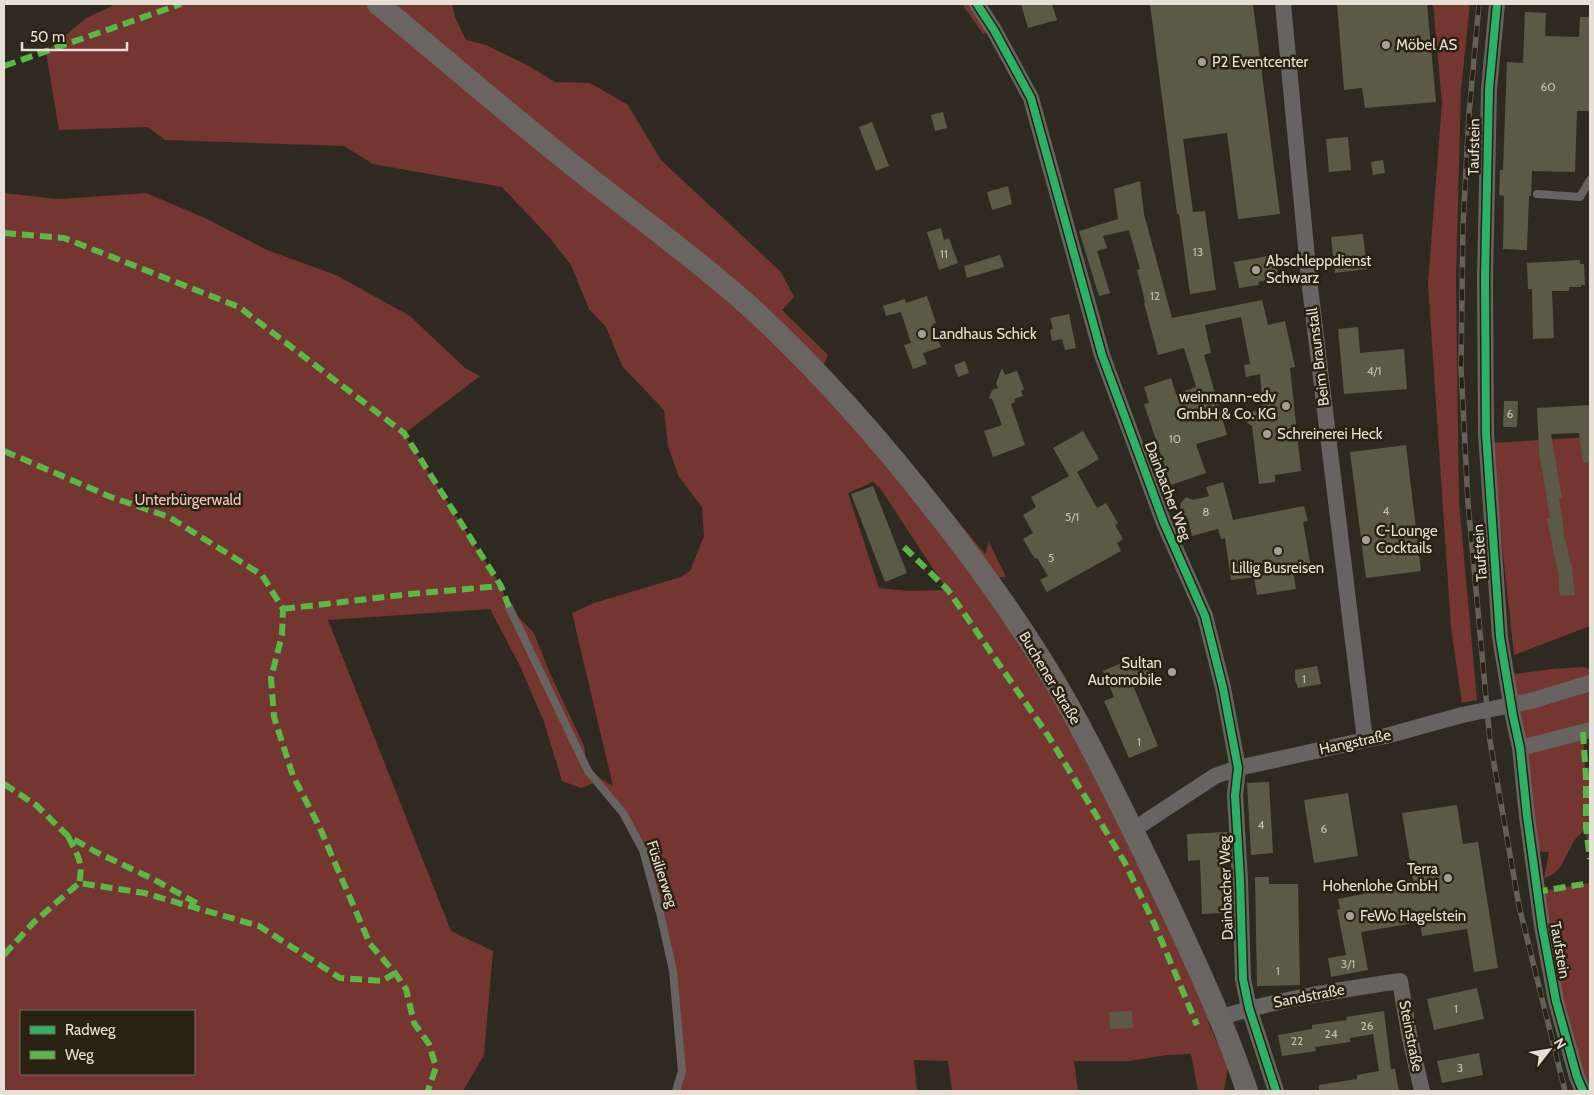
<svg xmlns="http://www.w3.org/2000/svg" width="1594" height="1095" viewBox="0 0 1594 1095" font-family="Cabin,sans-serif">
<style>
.green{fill:#753530;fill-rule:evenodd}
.building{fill:#5b5a46}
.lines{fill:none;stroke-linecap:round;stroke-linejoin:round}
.service{stroke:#666360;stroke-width:8}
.minor{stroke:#666360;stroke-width:16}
.secondary{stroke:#696561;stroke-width:22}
.rail-casing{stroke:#63605a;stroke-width:5.5}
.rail{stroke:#292213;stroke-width:4;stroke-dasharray:11;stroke-linecap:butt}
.minor-bridge{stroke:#666360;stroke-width:16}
.quiet{stroke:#58b947;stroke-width:6;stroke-dasharray:12 6;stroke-linecap:butt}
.cycleway-casing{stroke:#292213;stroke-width:11}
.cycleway{stroke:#2db169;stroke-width:8}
.poi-dot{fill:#a5a097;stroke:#292213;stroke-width:2}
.labels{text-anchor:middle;stroke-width:5;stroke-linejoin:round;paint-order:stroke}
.number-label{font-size:12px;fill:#c2beb2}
.poi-label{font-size:15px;fill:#e5e0d6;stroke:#292213;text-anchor:start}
.street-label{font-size:15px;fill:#e5e0d6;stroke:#292213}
.park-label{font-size:15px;fill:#f4c5c0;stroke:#292213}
</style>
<rect width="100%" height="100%" fill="#2e2a21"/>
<path class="green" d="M116 4H452L455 17 466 40 486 45 527 65 555 82 590 83 628 105 661 160 781 272 794 297 782 310 828 355 823 367 885 432 985 554 989 542 1006 577 987 578 1004 602 1219 1018 1208 1022 1228 1067 1224 1091H1198L1191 1054 1167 1055 1129 1061H1074L1078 1091H952L948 1061 914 1060 917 1091H676L682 1071 673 971 643 850 623 813 596 782 581 788 562 781 544 722 520 666 490 609 328 620 451 931 493 951 484 1055 463 1091H4V193L58 199 146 193 205 218 267 250 336 275 410 316 465 368 480 376 404 434 501 586 509 607 534 633 549 671 584 746 588 771 613 786 572 613 594 603 681 577 690 571 704 536 702 507 679 477 668 446 664 410 622 366 606 327 589 309 571 265 549 237 502 187 373 164 344 146 165 140 148 127 59 130 46 52 86 18ZM873 482 880 488 947 590 909 591 879 588 848 493ZM21 1011H194V1074H21Z
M962 4H977L994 30 983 34Z
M1433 4H1470L1461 90 1456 279 1459 502 1477 700 1462 703 1451 628 1428 283 1442 103Z
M1590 437V626L1514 655 1491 443Z
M1583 667 1590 669V730L1583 733 1586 777 1590 779V859L1585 829C1582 833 1577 837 1574 841 1566 854 1561 875 1544 878L1549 852 1531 851 1506 675 1552 669Z
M1590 883V1091H1583L1536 892Z"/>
<path class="building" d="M1021 4H1052L1057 20 1028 28Z
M1150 4H1253L1280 214 1238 219 1227 133 1183 139 1193 212 1205 211 1216 290 1190 294 1179 214H1177Z
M1337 4H1427L1436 102 1365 108 1362 88 1344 90Z
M1525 12 1546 13 1545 36 1579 37 1580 17H1590V111H1577L1575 172 1532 171 1531 196H1529L1527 250 1503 249 1504 196 1499 195 1500 170H1503L1507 62 1523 63Z
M943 112 947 128 935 131 931 115Z
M872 122 889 166 876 171 859 127Z
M1348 137 1351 170 1329 172 1326 139Z
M1383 160 1385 173 1373 175 1371 162Z
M1140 181 1144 214 1172 318 1262 300 1268 325 1285 321 1295 367 1290 368 1301 471 1275 475V482L1259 484 1252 426 1245 421 1244 416 1246 413 1249 411 1263 412 1260 374 1246 377 1244 365 1250 364 1241 317 1205 325 1211 353 1204 355 1227 435 1196 444 1206 473 1171 485 1144 404 1149 403 1144 387 1171 378 1176 394 1196 387 1184 348 1158 355 1144 303H1145L1142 289 1137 270 1140 269 1129 230 1103 236 1107 248 1097 251 1110 293 1099 296 1079 231 1118 219 1114 189Z
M1008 186 1012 204 992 210 987 192Z
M941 228 944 240 949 238 958 263 939 270 927 232Z
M1363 234 1367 269 1335 273 1331 237Z
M1000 255 1004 267 967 278 964 266Z
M1275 255 1278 278 1258 282 1259 285 1239 288 1234 262Z
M1580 260V264H1584L1585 285H1581V287H1569V291H1552L1554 338 1533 339 1532 289H1528L1527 263Z
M927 296 936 323 933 324 941 347 923 353 927 364 913 369 904 345 911 343 901 312 886 316 883 306 905 299 906 303Z
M1069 314 1076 348 1065 350 1062 339 1052 341 1050 330 1053 329 1050 318Z
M1358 327 1360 353 1404 349 1407 389 1344 394 1338 329Z
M965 361 969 373 958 377 954 365Z
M1002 368 1005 375 1017 371 1024 389 1021 391 1023 396 1014 399 1015 402 1011 404 1025 445 993 457 984 431 1002 425 992 399 989 398 992 390 998 388 996 383Z
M1504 401H1518L1517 427H1503Z
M1590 405V462L1583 463 1579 433 1551 434 1562 497 1559 498 1564 532H1563L1572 568 1575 595 1560 596 1558 573 1547 519 1550 518 1539 453 1537 408Z
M1083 431 1099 459 1077 472 1097 508 1106 503 1118 523 1115 525 1123 539 1117 543 1121 551 1047 592 1040 580 1048 576 1037 558 1035 559 1023 539 1033 533 1023 515 1036 507 1031 497 1069 476 1053 448Z
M1406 445 1421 571 1366 578 1350 452Z
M1223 482 1233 520 1304 506 1308 521 1303 522 1311 568 1293 571 1296 589 1257 595 1254 577 1231 580 1225 538 1221 539 1218 529 1192 536 1188 519 1180 510 1181 503 1186 497 1193 500 1209 496 1206 487Z
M873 486 907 573 885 582 851 494Z
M1143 654 1154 679 1134 688 1158 746 1129 758 1104 701 1114 697 1103 671Z
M1317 666 1321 684 1298 688 1295 680V670Z
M1269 782 1273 853 1251 855 1247 783Z
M1348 793 1358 856 1314 863 1304 800Z
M1457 805 1463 844 1478 842 1498 968 1474 972 1467 929 1422 936 1420 922 1361 932 1368 970 1331 977 1328 958 1346 955 1337 910 1340 909 1338 899 1363 894 1361 882 1415 891 1402 813Z
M1227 832 1229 859H1225L1227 902H1222V913L1202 914 1200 860 1188 861 1187 834Z
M1255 877H1269V884H1298L1300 985 1257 986Z
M1477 988 1484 1019 1434 1030 1427 999Z
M1132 1011 1133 1028 1110 1029 1109 1012Z
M1384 1011 1391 1069H1395L1399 1091H1319V1085L1357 1079V1075L1379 1071 1373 1034 1350 1038V1042L1315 1047 1316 1051 1282 1056 1278 1035 1312 1029V1025L1347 1020 1346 1017Z
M1479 1053 1483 1075 1442 1083 1437 1061Z"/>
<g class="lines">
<path class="service" d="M1537 194 1580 197 1590 180
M509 607 588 771 623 813 643 850 661 917 673 971 682 1071 676 1091"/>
<path class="minor" d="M977 4 994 30 1031 98 1102 355 1164 523 1205 616 1223 688 1238 768 1235 795 1240 879 1243 979 1249 1008 1276 1091
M1283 4 1309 279 1365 740
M1497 4 1489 89 1485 278 1486 434 1500 637 1513 716 1520 748 1527 816 1542 926 1556 1001 1577 1077 1583 1091
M1531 701 1590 683
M1520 748 1590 730
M1133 830 1215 776 1238 768 1365 740 1386 736 1462 715
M1219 1018C1278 999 1339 990 1400 981L1409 1034 1422 1091"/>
<path class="secondary" d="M378 4C444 58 508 114 575 167 633 213 693 256 748 305 827 377 897 459 961 544 1001 597 1039 652 1071 710 1102 766 1130 824 1158 882 1190 950 1223 1019 1247 1091"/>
<g class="rail-casing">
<path id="rail" d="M1479 4 1469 114 1463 226 1461 367 1468 503 1490 741 1519 906 1565 1091"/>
</g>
<use href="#rail" class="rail"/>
<path class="minor-bridge" d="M1462 715 1531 701"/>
<path class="quiet" d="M4 66 181 4
M4 233 64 238 239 307 404 433 501 586 509 607
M4 451 111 497 169 517 262 575 283 609 282 635 271 678 274 717 293 776 319 826 370 944 395 973 406 989 414 1023 429 1044 436 1067 428 1091
M904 547 948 590 1049 737 1125 863 1154 923 1197 1025
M283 609 410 594 501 586
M1583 732 1586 777V828L1590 859
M4 784 36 805 68 836 96 852 153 879 202 906
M68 836C77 855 84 862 79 883
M1536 892 1590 883
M4 955 33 923 79 883 144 893 259 926 340 978 382 981 395 973"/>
<g class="cycleway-casing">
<path id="cycleway" d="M977 4 994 30 1031 98 1102 355 1164 523 1205 616 1223 688 1238 768 1235 795 1240 879 1243 979 1249 1008 1276 1091
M1497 4 1489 89 1485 278 1486 434 1500 637 1513 716 1520 748 1527 816 1542 926 1556 1001 1577 1077 1583 1091"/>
</g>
<use href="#cycleway" class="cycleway"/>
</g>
<g class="poi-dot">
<circle cx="1386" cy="45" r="5"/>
<circle cx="1202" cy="62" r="5"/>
<circle cx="1256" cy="270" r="5"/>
<circle cx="922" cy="334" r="5"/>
<circle cx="1286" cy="406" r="5"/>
<circle cx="1267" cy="434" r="5"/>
<circle cx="1366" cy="540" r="5"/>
<circle cx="1278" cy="551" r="5"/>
<circle cx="1172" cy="672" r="5"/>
<circle cx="1448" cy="878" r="5"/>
<circle cx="1350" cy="916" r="5"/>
</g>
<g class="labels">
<g class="number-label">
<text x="1548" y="91">60</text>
<text x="1198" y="256">13</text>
<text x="944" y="258">11</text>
<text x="1155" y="300">12</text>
<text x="1374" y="375">4/1</text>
<text x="1510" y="418">6</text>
<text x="1175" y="443">10</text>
<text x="1386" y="515">4</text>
<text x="1206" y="516">8</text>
<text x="1072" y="521">5/1</text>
<text x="1051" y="562">5</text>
<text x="1304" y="683">1</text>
<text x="1139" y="746">1</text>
<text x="1261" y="829">4</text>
<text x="1324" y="833">6</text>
<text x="1348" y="968">3/1</text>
<text x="1278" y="975">1</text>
<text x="1456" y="1013">1</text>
<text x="1367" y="1030">26</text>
<text x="1331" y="1038">24</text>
<text x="1297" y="1045">22</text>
<text x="1460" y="1072">3</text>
</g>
<g class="poi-label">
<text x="1396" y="50">Möbel AS</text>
<text x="1212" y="67">P2 Eventcenter</text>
<text x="1266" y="266">Abschleppdienst<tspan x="1266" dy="17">Schwarz</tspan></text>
<text x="932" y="339">Landhaus Schick</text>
<text x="1276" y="402" text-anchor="end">weinmann-edv<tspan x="1276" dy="17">GmbH &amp; Co. KG</tspan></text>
<text x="1277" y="439">Schreinerei Heck</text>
<text x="1376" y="536">C-Lounge<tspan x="1376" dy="17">Cocktails</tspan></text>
<text x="1278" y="573" text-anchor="middle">Lillig Busreisen</text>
<text x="1162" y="668" text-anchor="end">Sultan<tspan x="1162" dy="17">Automobile</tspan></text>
<text x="1438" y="874" text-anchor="end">Terra<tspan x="1438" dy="17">Hohenlohe GmbH</tspan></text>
<text x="1360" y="921">FeWo Hagelstein</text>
</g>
<g class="street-label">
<text transform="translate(1474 147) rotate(-89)" y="5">Taufstein</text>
<text transform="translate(1318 357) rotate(-97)" y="5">Beim Braunstall</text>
<text transform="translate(1168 491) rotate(69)" y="5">Dainbacher Weg</text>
<text transform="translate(1480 553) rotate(-94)" y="5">Taufstein</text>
<text transform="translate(1050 678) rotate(59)" y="5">Buchener Straße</text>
<text transform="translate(1355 742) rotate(-12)" y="5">Hangstraße</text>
<text transform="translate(662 874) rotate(72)" y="5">Füsilierweg</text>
<text transform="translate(1226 888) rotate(-92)" y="5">Dainbacher Weg</text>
<text transform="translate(1560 950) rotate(80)" y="5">Taufstein</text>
<text transform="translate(1309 996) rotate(-11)" y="5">Sandstraße</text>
<text transform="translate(1411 1036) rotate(79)" y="5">Steinstraße</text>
</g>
<g class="park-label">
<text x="188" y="505">Unterbürgerwald</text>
</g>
</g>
<rect width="1594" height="1095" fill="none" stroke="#e5e0d6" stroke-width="10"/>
<rect x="20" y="1010" width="175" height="65" fill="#292213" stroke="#746e61"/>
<rect x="30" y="1026" width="25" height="8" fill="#2db169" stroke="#746e61"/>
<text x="65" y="1035" font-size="15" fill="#e5e0d6">Radweg</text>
<rect x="30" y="1051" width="25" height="8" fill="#58b947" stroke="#746e61"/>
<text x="65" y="1060" font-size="15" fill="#e5e0d6">Weg</text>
<g transform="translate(1549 1050) rotate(59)" stroke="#292213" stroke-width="4" paint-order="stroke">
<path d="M0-4L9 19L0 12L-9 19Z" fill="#e5e0d6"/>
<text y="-8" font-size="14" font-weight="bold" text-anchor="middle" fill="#e5e0d6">N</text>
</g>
<path d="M22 42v8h105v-8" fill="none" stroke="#e5e0d6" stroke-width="2.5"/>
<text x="30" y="42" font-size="15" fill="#e5e0d6" stroke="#292213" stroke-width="4" paint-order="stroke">50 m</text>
</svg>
